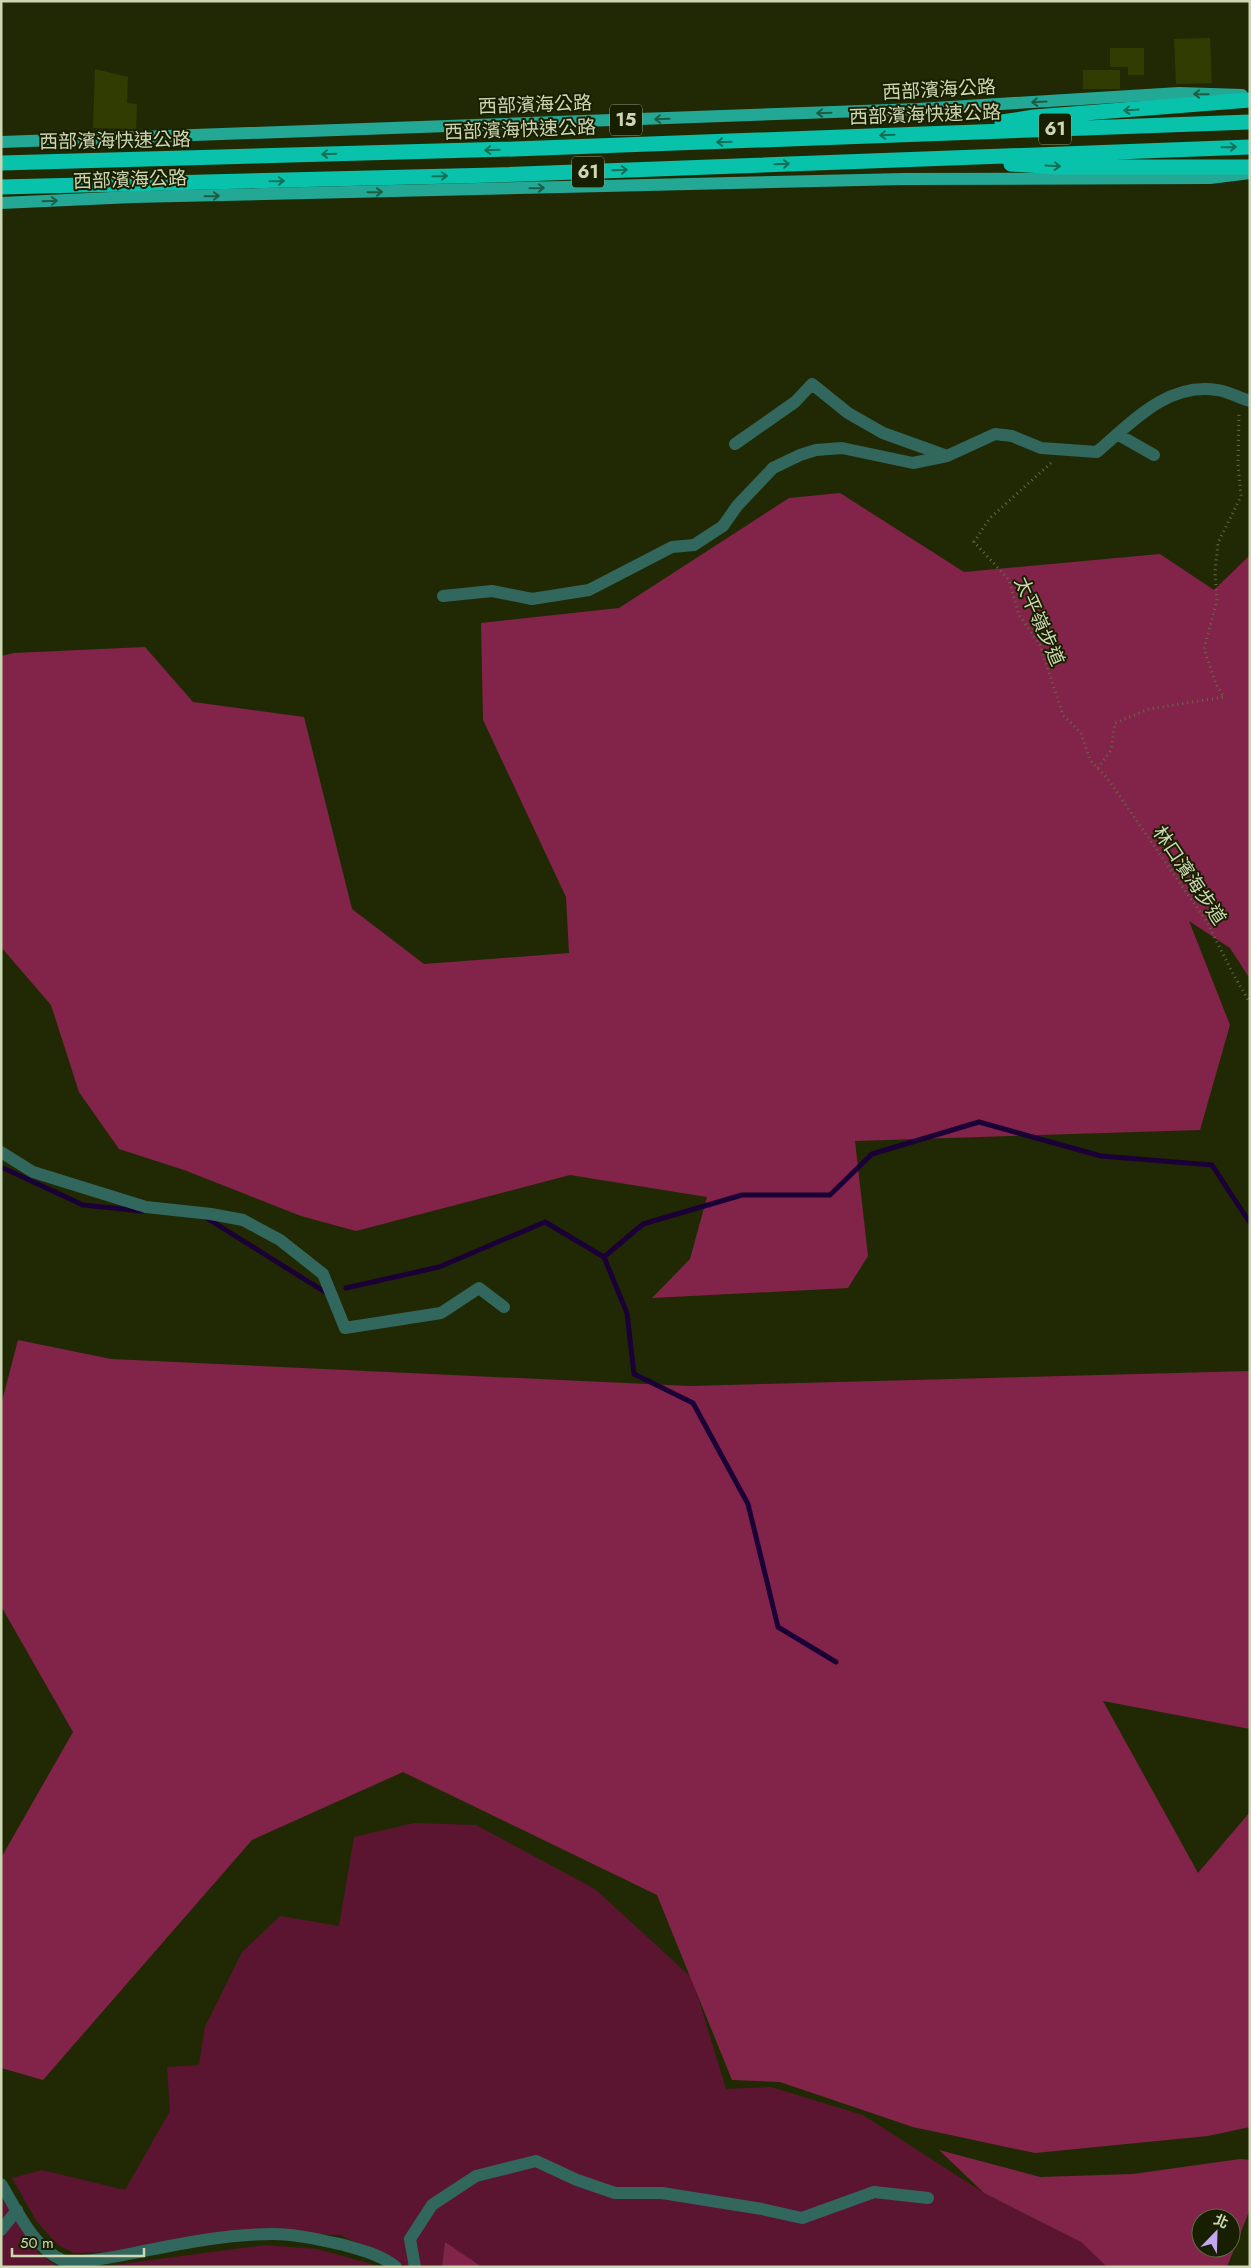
<svg xmlns="http://www.w3.org/2000/svg" width="1251" height="2268" viewBox="0 0 1251 2268" font-family="Jost,'Noto Sans TC',sans-serif">
<style>
.green{fill:#5b1531}
.forest{fill:#822449;fill-rule:evenodd}
.lines{fill:none;stroke-linecap:round;stroke-linejoin:round}
.stream{stroke:#1a0036;stroke-width:5}
.building{fill:#313c03}
.path{stroke:#636c47;stroke-width:3;stroke-dasharray:1 4;stroke-linecap:butt}
.minor{stroke:#32675d;stroke-width:12}
.major{stroke:#24a896;stroke-width:12}
.highway{stroke:#08c2ac;stroke-width:15}
.oneway{stroke:#1d5d44}
.oneway2{stroke:#107056}
.labels{text-anchor:middle;stroke-width:4;stroke-linejoin:round;paint-order:stroke}
.shield{fill:#181f00;stroke:#97a07e;stroke-width:1}
.shield-label{font-size:18px;font-weight:bold;fill:#cdd7b4}
.street-label{font-size:19px;fill:#cdd7b4;stroke:#181f00}
</style>
<rect width="100%" height="100%" fill="#212904"/>
<path class="green" d="M414 1823 476 1825 595 1889 692 1978 726 2089 771 2087 863 2115 984 2193 1081 2242 1107 2267H482L445 2243 442 2267H408L340 2235 285 2233 115 2252 74 2253 58 2245 37 2222 12 2178 42 2170 125 2190 170 2111 167 2067 199 2065 205 2027 242 1952 280 1916 339 1926 354 1837Z
M1 2197 39 2254 58 2267H1Z
M265 2245 317 2249 382 2267H98Z"/>
<path class="forest" d="M840 493 964 572 1160 554 1214 590 1250 555V979L1230 948 1189 921 1230 1025 1200 1130 855 1141 868 1256 848 1288 652 1298 690 1259 707 1197 570 1175 356 1231 301 1216 184 1170 119 1149 79 1092 51 1005 1 947V656L14 653 145 647 193 702 304 717 352 909 424 964 569 953 566 897 483 720 481 623 619 608 789 498Z
M18 1340 111 1359 689 1386 1250 1371V1729L1103 1701 1198 1873 1250 1812V2127L1208 2136 1035 2153 913 2127 780 2082 732 2080 657 1895 403 1772 252 1840 43 2080 1 2068V1858L73 1732 1 1606V1405Z
M939 2150 1040 2177 1133 2174 1240 2159 1250 2160V2209L1227 2267H1107L1081 2242 984 2193ZM1201 2218H1231V2248H1201Z
M445 2242 482 2267H442Z"/>
<g class="lines">
<path class="stream" d="M1 1167 83 1205 142 1211
M205 1217 325 1292
M604 1257 627 1313 634 1374 693 1403 748 1504 778 1627 836 1662
M346 1288 439 1267 545 1222 604 1257 643 1224 742 1195H830L872 1154 979 1122 1101 1156 1212 1165 1250 1223"/>
</g>
<path class="building" d="M1210 38 1212 83 1176 84 1174 39Z
M1110 48H1144V75H1128V67H1110Z
M95 69 128 77 127 103 137 104 136 129 93 128Z
M1083 70H1120V89H1083Z"/>
<g class="lines">
<path class="path" d="M1051 463 990 518 974 542 1009 580 1019 615 1040 645 1063 715 1081 733 1090 760 1107 778 1207 922 1232 972 1250 1003
M1098 768 1111 750 1115 723 1149 709 1224 697 1216 684 1204 649 1217 600 1215 572 1218 543 1241 496 1238 464 1239 411"/>
<path class="minor" d="M1117 434 1154 455
M735 444 795 402 812 384 848 413 883 433 947 456
M443 596 492 591 532 599 589 590 672 547 694 545 723 526 737 506 773 468 800 455 816 450 842 448 913 463 947 456 995 434 1012 436 1041 448 1097 452C1131 423 1167 382 1217 390 1228 391 1239 398 1250 401
M1 1152 33 1172 146 1207 211 1214 243 1220 280 1240 323 1274 345 1328 441 1313 479 1288 504 1307
M1 2184C17 2210 33 2247 62 2260 74 2265 120 2256 134 2253 179 2244 226 2234 273 2234 296 2234 321 2240 344 2245 361 2250 382 2255 396 2267
M1 2230 17 2210
M415 2267 410 2239 432 2205 476 2176 536 2161 577 2180 615 2193H662L762 2209 802 2218 874 2192 928 2198"/>
<path class="major" d="M1 142 918 109 1179 93 1242 95
M1 203 133 197 904 179 1210 178 1250 173"/>
<path class="highway" d="M1002 122 1034 117 1250 100
M1 163 514 149 1250 122
M1011 164 1059 167H1250
M1 187 495 175 1250 147"/>
</g>
<defs><path id="oneway-shaft" d="M-6 0H5M1.5-3L5.5 0L1.5 3" fill="none" stroke-width="1.6" stroke-linecap="round" stroke-linejoin="round" transform="scale(1.25)"/></defs>
<g class="oneway">
<use href="#oneway-shaft" transform="translate(1201 94) rotate(-179)"/>
<use href="#oneway-shaft" transform="translate(1039 102) rotate(177)"/>
<use href="#oneway-shaft" transform="translate(824 113) rotate(178)"/>
<use href="#oneway-shaft" transform="translate(662 119) rotate(178)"/>
<use href="#oneway-shaft" transform="translate(537 188) rotate(-1)"/>
<use href="#oneway-shaft" transform="translate(375 192) rotate(-1)"/>
<use href="#oneway-shaft" transform="translate(212 196) rotate(-1)"/>
<use href="#oneway-shaft" transform="translate(50 201) rotate(-2)"/>
</g>
<g class="oneway2">
<use href="#oneway-shaft" transform="translate(1131 110) rotate(176)"/>
<use href="#oneway-shaft" transform="translate(887 135) rotate(178)"/>
<use href="#oneway-shaft" transform="translate(724 142) rotate(178)"/>
<use href="#oneway-shaft" transform="translate(1229 147) rotate(-1)"/>
<use href="#oneway-shaft" transform="translate(492 150) rotate(178)"/>
<use href="#oneway-shaft" transform="translate(329 154) rotate(178)"/>
<use href="#oneway-shaft" transform="translate(782 164) rotate(-2)"/>
<use href="#oneway-shaft" transform="translate(1053 166) rotate(3)"/>
<use href="#oneway-shaft" transform="translate(620 170) rotate(-2)"/>
<use href="#oneway-shaft" transform="translate(440 176) rotate(-1)"/>
<use href="#oneway-shaft" transform="translate(277 181) rotate(-1)"/>
</g>
<g class="labels">
<g class="shield">
<rect x="610" y="104.5" width="32" height="31" rx="4"/>
<rect x="1039" y="113.5" width="32" height="31" rx="4"/>
<rect x="572" y="156.5" width="32" height="31" rx="4"/>
</g>
<g class="shield-label">
<text x="626" y="126">15</text>
<text x="1055" y="135">61</text>
<text x="588" y="178">61</text>
</g>
<g class="street-label">
<text transform="translate(939 89) rotate(-3)" y="7">西部濱海公路</text>
<text transform="translate(535 104) rotate(-2)" y="7">西部濱海公路</text>
<text transform="translate(925 114) rotate(-2)" y="7">西部濱海快速公路</text>
<text transform="translate(520 129) rotate(-2)" y="7">西部濱海快速公路</text>
<text transform="translate(115 140) rotate(-1)" y="7">西部濱海快速公路</text>
<text transform="translate(130 179) rotate(-2)" y="7">西部濱海公路</text>
<text transform="translate(1040 621) rotate(66)" y="7">太平嶺步道</text>
<text transform="translate(1190 875) rotate(56)" y="7">林口濱海步道</text>
</g>
</g>
<rect width="1251" height="2268" fill="none" stroke="#cdd7b4" stroke-width="5"/>
<g transform="translate(1216 2233) rotate(23)"><circle r="24" fill="#181f00" stroke="#606948"/>
<path d="M0-4L9 19L0 12L-9 19Z" fill="#c3a7f2"/>
<text y="-8" font-size="14" font-weight="bold" text-anchor="middle" fill="#cdd7b4">北</text>
</g>
<path d="M12 2248v8h132v-8" fill="none" stroke="#cdd7b4" stroke-width="2.5"/>
<text x="20" y="2248" font-size="15" fill="#cdd7b4" stroke="#181f00" stroke-width="4" paint-order="stroke">50 m</text>
</svg>
